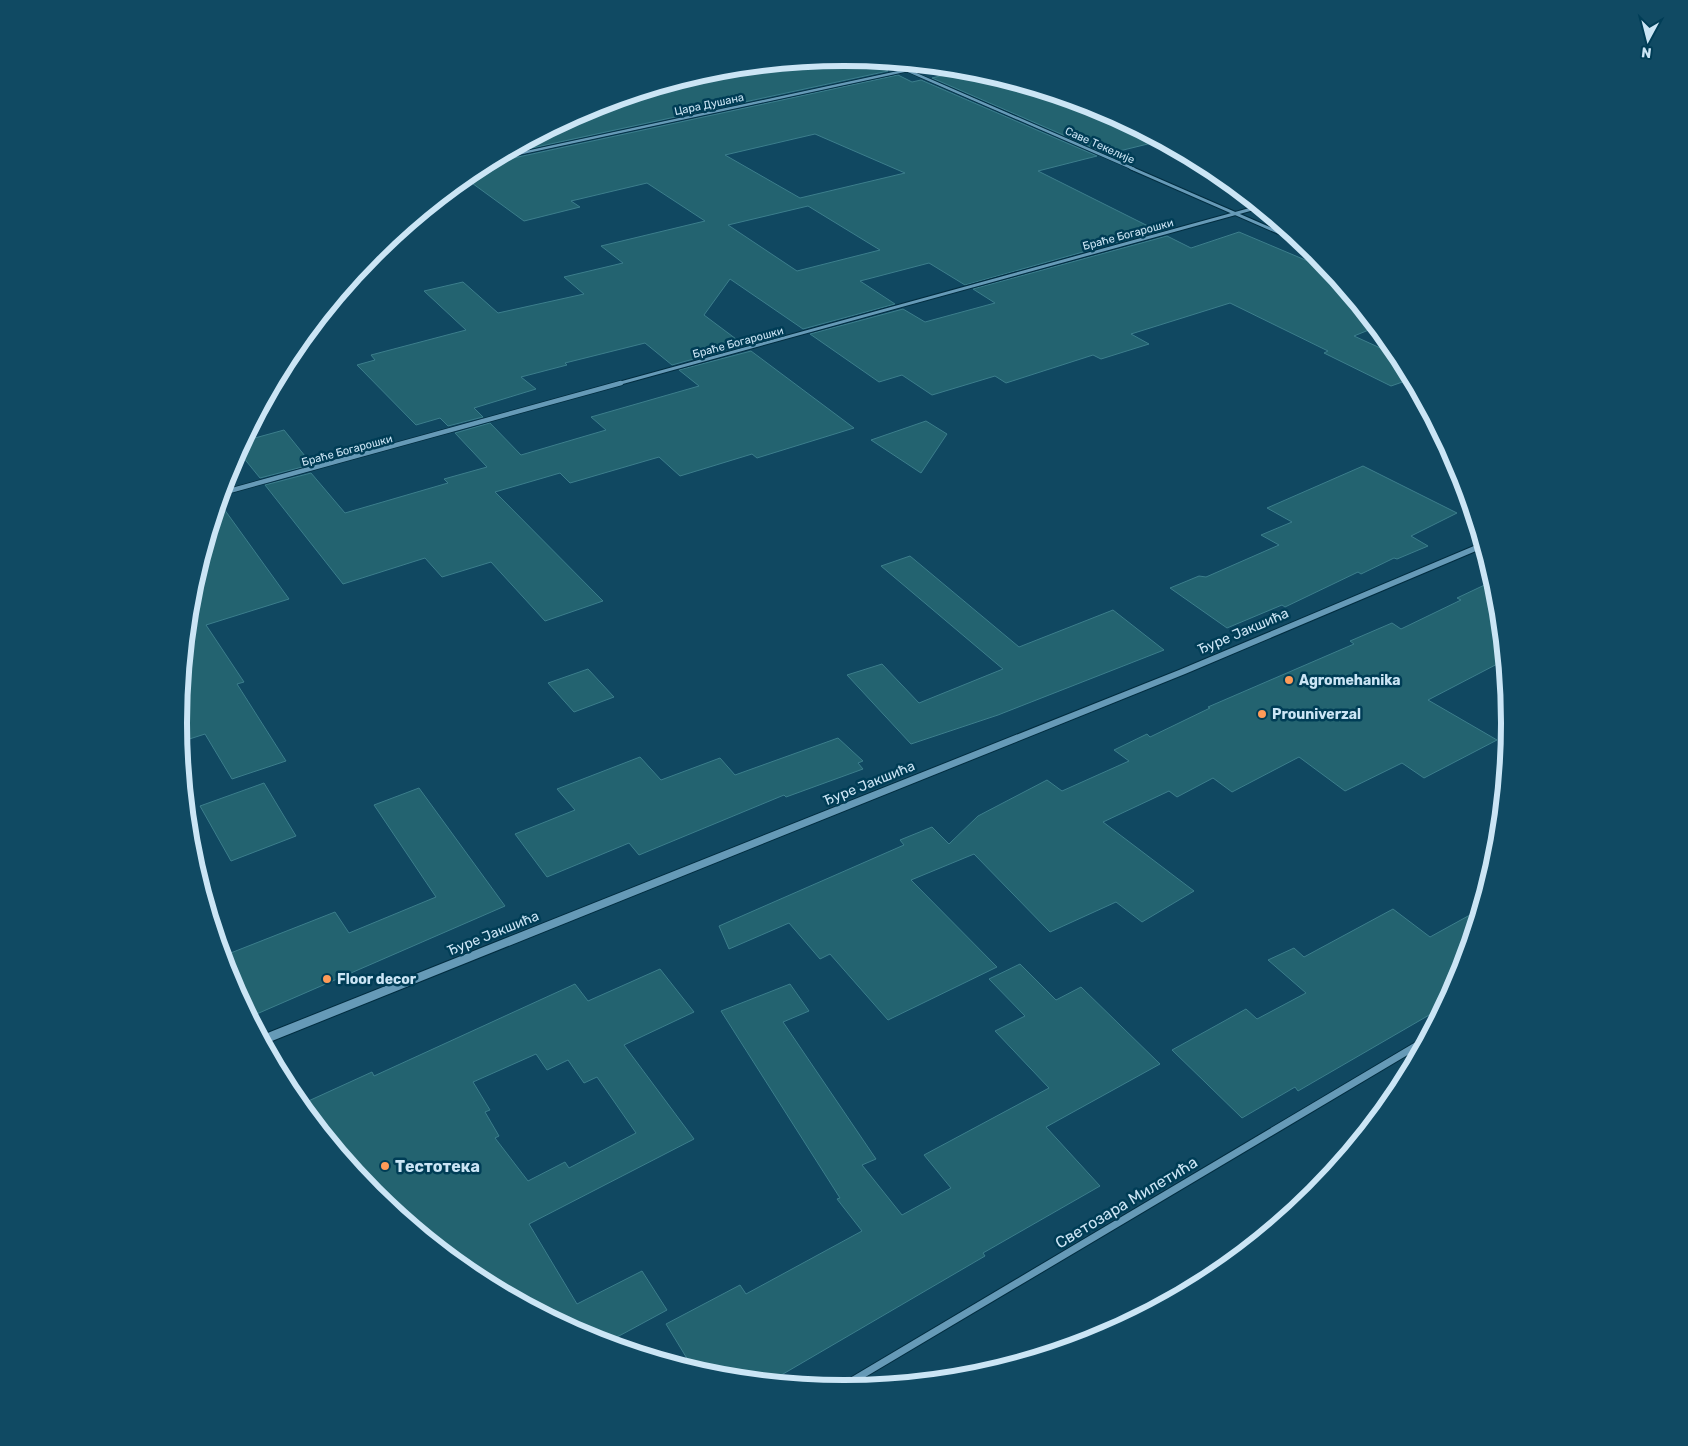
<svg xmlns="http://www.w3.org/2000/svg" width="1688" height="1446" viewBox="0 0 1688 1446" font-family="Rubik,sans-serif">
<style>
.building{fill:#236370;stroke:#3c7e8c;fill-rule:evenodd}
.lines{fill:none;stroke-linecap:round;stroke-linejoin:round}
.street-far3-casing{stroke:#022d40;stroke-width:4}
.street-far2-casing{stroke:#022d40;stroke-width:5}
.street-far1-casing{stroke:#022d40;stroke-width:6}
.street-casing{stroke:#022d40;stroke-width:9}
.secondary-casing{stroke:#022d40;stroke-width:2}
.street-far3{stroke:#669ab7;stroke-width:2.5}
.street-far2{stroke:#669ab7;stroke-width:3}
.street-far1{stroke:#669ab7;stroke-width:4.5}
.street{stroke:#669ab7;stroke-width:7}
.secondary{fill:#669ab7;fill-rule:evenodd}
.poi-dot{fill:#fe9b58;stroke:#003d56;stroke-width:2}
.labels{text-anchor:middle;stroke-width:5;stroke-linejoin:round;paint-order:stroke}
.far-street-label{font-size:11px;fill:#cbe5f5;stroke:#003d56}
.street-label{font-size:14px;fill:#cbe5f5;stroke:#003d56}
.poi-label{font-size:14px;font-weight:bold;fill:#cbe5f5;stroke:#003d56;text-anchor:start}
.near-poi-label{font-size:16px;font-weight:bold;fill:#cbe5f5;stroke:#003d56;text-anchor:start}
.near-street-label{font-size:16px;fill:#cbe5f5;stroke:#003d56}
.rim{fill:none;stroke:#cbe5f5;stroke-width:6}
</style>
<rect width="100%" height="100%" fill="#104861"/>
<path class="building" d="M844 58 862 59 888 71 504 154 590 108 714 70Z
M947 68 974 70 1099 108 1137 129 1130 131 1156 142 1107 154 932 78 944 75Z
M898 75 912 82 921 80 1097 156 1038 171 1158 231 965 285 929 263 860 281 895 304 803 329 730 279 704 315 744 345 672 365 645 343 565 363 567 365 521 377 536 389 474 408 483 417 448 426 440 418 416 425 357 365 375 360 371 355 466 330 424 291 463 282 498 313 584 294 564 277 623 263 601 246 705 221 647 183 571 201 580 207 524 221 465 178 475 170 491 161 495 162ZM815 134 905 173 800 198 725 155ZM808 206 880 250 797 271 728 225Z
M1239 232 1329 270 1376 327 1354 336 1400 357 1411 379 1391 386 1324 353 1328 351 1230 303 1131 334 1149 344 1101 359 1093 355 1006 383 995 376 932 395 902 375 879 382 810 334 903 309 925 322 995 303 973 289 1167 236 1191 248Z
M751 351 854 428 757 458 752 454 680 476 659 457 570 483 560 473 495 492 603 601 545 621 491 562 442 577 425 558 343 584 265 485 311 473 345 513 448 483 444 479 487 467 455 433 490 423 521 455 606 430 591 417 699 386 679 370Z
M926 421 947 434 921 473 871 440Z
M284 430 305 456 299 458 306 466 260 478 238 451 244 441Z
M1363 466 1457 513 1411 536 1428 546 1397 559 1394 558 1361 574 1358 572 1285 607 1282 605 1227 628 1170 588 1199 576 1206 577 1279 545 1261 535 1292 522 1267 508Z
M219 502 289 599 206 625 244 682 237 684 286 761 232 779 205 734 180 742 178 723 191 593Z
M910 556 1019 647 1113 610 1164 650 998 715 911 744 847 675 882 664 919 703 1003 669 881 566Z
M1493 581 1497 593 1503 661 1428 700 1497 740 1424 778 1402 763 1345 791 1299 757 1232 792 1213 778 1177 797 1169 791 1103 822 1194 891 1142 922 1116 902 1050 932 974 854 911 880 997 967 888 1020 830 954 820 959 789 923 729 949 719 926 904 845 900 840 932 827 949 844 978 816 1047 780 1062 791 1129 761 1114 750 1147 734 1150 737 1210 708 1208 707 1354 644 1350 641 1392 623 1401 629 1461 600 1457 598Z
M588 669 614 697 574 712 548 683Z
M838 738 863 761 858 763 863 769 786 797 784 795 639 855 629 843 547 877 515 834 575 810 557 789 640 757 661 780 720 758 735 775Z
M264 783 296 836 231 861 200 806Z
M419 788 505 906 252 1016 223 956 335 912 349 933 436 897 374 805Z
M1393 909 1430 937 1479 910 1459 978 1443 1007 1298 1091 1295 1087 1242 1118 1172 1050 1246 1009 1257 1019 1306 993 1268 960 1294 948 1304 957Z
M1020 964 1056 1000 1081 987 1160 1064 1046 1127 1100 1186 983 1253 985 1256 771 1381 714 1376 694 1370 666 1324 740 1285 746 1294 862 1231 837 1199 840 1198 721 1011 790 984 809 1011 783 1022 876 1159 862 1165 902 1215 951 1188 924 1155 1049 1088 995 1031 1025 1016 989 979Z
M660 969 694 1012 624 1045 694 1139 529 1224 577 1304 642 1271 667 1310 606 1343 589 1338 474 1276 373 1193 313 1119 304 1103 372 1072 374 1076 575 984 588 1001ZM536 1054 547 1070 568 1060 584 1083 597 1077 636 1133 569 1168 565 1162 528 1181 495 1138 499 1136 485 1112 490 1110 473 1082Z"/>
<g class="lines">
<g class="street-far3-casing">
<path id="street-far3" d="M888 62 1134 169
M494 159 927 66"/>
</g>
<g class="street-far2-casing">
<path id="street-far2" d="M1131 168 1305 244
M617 384 1259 207"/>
</g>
<g class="street-far1-casing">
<path id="street-far1" d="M222 493 621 383"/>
</g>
<g class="street-casing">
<path id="street" d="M840 1388 1426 1040"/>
</g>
<g class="secondary-casing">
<path id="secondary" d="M1481 543 1483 548 1185 674 267 1043 265 1044 260 1036 1179 670Z"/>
</g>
<use href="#street-far3" class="street-far3"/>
<use href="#street-far2" class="street-far2"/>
<use href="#street-far1" class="street-far1"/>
<use href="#street" class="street"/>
<use href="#secondary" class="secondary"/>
</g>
<g class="poi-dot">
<circle cx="1289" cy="680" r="5"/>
<circle cx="1262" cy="714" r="5"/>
<circle cx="327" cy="979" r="5"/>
<circle cx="385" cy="1166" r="5"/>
</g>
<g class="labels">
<g class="far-street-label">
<text transform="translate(709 104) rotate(-12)" y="4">Цара Душана</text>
<text transform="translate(1100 145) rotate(24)" y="4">Саве Текелије</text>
<text transform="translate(1128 234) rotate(-15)" y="4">Браће Богарошки</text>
<text transform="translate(738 342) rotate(-15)" y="4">Браће Богарошки</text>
<text transform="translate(347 450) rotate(-15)" y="4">Браће Богарошки</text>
</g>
<g class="street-label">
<text transform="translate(1243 631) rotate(-23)" y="5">Ђуре Јакшића</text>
<text transform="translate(869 783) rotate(-22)" y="5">Ђуре Јакшића</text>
<text transform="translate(493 933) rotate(-22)" y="5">Ђуре Јакшића</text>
</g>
<g class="poi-label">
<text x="1299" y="685">Agromehanika</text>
<text x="1272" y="719">Prouniverzal</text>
<text x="337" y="984">Floor decor</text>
</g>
<g class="near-poi-label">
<text x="395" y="1172">Тестотека</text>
</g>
<g class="near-street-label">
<text transform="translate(1126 1202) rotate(-31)" y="6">Светозара Милетића</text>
</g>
</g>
<path d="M0 0H1688V1446H0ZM187 723a657 657 0 1 1 1314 0a657 657 0 1 1-1314 0Z" fill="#104a63" fill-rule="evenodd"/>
<path class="rim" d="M187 723a657 657 0 1 1 1314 0a657 657 0 1 1-1314 0Z"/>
<g transform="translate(1648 40) rotate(187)" stroke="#003d56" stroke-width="4" paint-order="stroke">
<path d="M0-4L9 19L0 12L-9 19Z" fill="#cbe5f5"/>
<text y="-8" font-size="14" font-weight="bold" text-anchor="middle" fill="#cbe5f5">N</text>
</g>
</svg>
